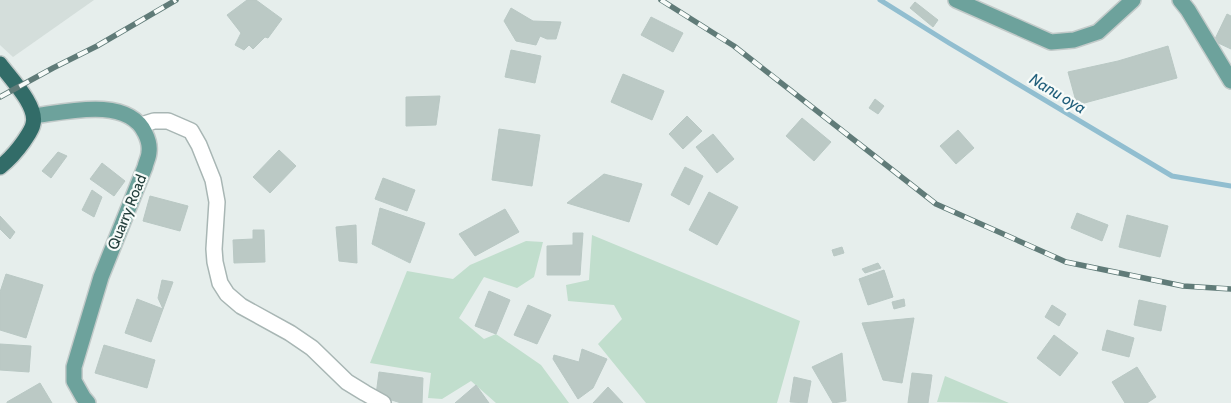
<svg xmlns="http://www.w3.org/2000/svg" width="1231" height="403" viewBox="0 0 1231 403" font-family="Cabin,sans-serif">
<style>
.built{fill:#d4dedb}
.green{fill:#c1decd}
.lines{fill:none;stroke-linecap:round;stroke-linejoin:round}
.stream{stroke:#91bed0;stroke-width:5}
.building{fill:#bbc9c5;stroke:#b9c8c4}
.minor-casing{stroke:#a8b6b4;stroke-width:18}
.major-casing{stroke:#c2cac9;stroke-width:18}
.highway-casing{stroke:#c2cac9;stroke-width:18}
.minor{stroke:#fff;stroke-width:15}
.major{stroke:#6da29c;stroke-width:15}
.highway{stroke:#326c68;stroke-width:15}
.rail-casing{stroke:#607b78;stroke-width:5.5}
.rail{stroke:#f7fbf9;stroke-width:4;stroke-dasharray:11;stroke-linecap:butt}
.labels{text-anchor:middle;stroke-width:4.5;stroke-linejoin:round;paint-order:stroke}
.street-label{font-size:15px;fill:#25403d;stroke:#f7fbf9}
.water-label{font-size:16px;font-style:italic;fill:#215f7b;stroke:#f7fbf9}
</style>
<rect width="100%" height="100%" fill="#e6eeec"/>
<path class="built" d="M0 0H94L13 57 0 45Z"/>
<path class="green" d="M592 235 800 321 777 403H646L598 344 622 319 614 305 568 301 566 285 589 280Z
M526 241 543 242 534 277 517 288 484 277 459 318 484 339 496 334 541 365 569 403H496L471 381 442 399 428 398 431 373 370 363 407 271 453 279 470 265Z
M945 376 1009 403 937 402Z"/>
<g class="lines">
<path class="stream" d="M880 0 949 43 1172 176 1231 186"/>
</g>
<path class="building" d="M247 0H256L282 19 268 38 265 37 253 49 249 45 244 50 235 45 241 33 227 15Z
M915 2 938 20 933 27 910 8Z
M511 8 533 21 561 22 556 39H547L540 36 536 45 516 41 504 21Z
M1227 14 1231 16V49L1214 41Z
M651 17 683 33 673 52 641 35Z
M1168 46 1177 78 1077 105 1068 72 1118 61Z
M511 50 541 56 535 83 505 77Z
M623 74 664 91 652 120 611 102Z
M440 96 436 125 406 126V97Z
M875 99 884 106 878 114 869 108Z
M687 116 702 131 683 149 669 134Z
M802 118 831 142 814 161 786 136Z
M499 129 540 135 532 186 492 180Z
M958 130 974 148 956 164 940 146Z
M713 134 734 159 717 173 696 147Z
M279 150 296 166 270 193 253 177Z
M58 152 67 156 51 178 42 171Z
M102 163 125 181 114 196 90 179Z
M685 167 703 176 689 205 671 195Z
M604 174 642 184 629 222 567 203Z
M383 178 415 190 407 211 375 199Z
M92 190 102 197 94 217 82 210Z
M709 192 738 207 717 245 689 230Z
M150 196 188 206 180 231 143 221Z
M380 208 425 223 410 263 372 244Z
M505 209 519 232 475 256 459 234Z
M1077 213 1108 225 1102 241 1071 228Z
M1127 215 1168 226 1160 257 1119 247Z
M0 216 15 232 10 239 0 229Z
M356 225 357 263 339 261 336 227Z
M253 230H264L265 262 234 263 233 240 253 239Z
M573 233H583L580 275H547V246L573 245Z
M842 247 844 253 834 256 832 250Z
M878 263 881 268 865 273 862 269Z
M884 270 893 297 868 305 859 279Z
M6 274 43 285 26 338 0 330V292Z
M162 280 173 282 163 309 158 298Z
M489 291 510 300 496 334 475 326Z
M137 299 163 309 151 342 125 333Z
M904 299 905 306 894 309 892 302Z
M1139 300 1166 306 1161 331 1134 325Z
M528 305 551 315 537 344 514 335Z
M1052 305 1066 314 1059 326 1045 317Z
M914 318 902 383 883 380 862 323Z
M1107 330 1134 338 1129 357 1102 350Z
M1054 335 1078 353 1060 376 1037 358Z
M0 344 31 346 29 372 0 370Z
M104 345 155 360 147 388 95 373Z
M582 349 607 359 593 388 578 399 553 359 554 355 579 362Z
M842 353 846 401 833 403 812 367Z
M1137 367 1156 397 1147 403H1125L1112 382Z
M379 372 423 378 422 403H401L376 395Z
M912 373 932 375 928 403H908Z
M794 377 811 381 807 403 790 402Z
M40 383 52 403H7V402Z
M476 385 489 403H455Z
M608 387 623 403H593Z"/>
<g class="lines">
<g class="minor-casing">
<path id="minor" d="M141 125 154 121H168L191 131 199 145 213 180 217 202 214 249 215 262 220 283 227 294 241 306 290 333 312 348 347 382 365 393 383 403"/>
</g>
<g class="major-casing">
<path id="major" d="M956 0 1051 42 1074 40 1098 32 1133 0
M1180 0 1188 10 1231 81
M34 116C65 112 128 96 145 133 148 139 150 145 149 152 149 157 146 162 145 167L101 277 74 367V381L83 397 88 403"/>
</g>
<g class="highway-casing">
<path id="highway" d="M0 64C10 78 38 106 33 124 32 130 27 136 24 141 17 151 9 160 0 167"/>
</g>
<use href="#minor" class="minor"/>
<use href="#major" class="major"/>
<use href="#highway" class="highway"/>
<g class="rail-casing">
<path id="rail" d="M661 0 734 46 936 204 1066 262 1183 286 1231 289
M0 97 53 68 97 46 176 0"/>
</g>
<use href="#rail" class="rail"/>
</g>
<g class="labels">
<g class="street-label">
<text transform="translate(127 212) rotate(-68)" y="5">Quarry Road</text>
</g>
<g class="water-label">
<text transform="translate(1058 93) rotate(31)" y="6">Nanu oya</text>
</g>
</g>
</svg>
